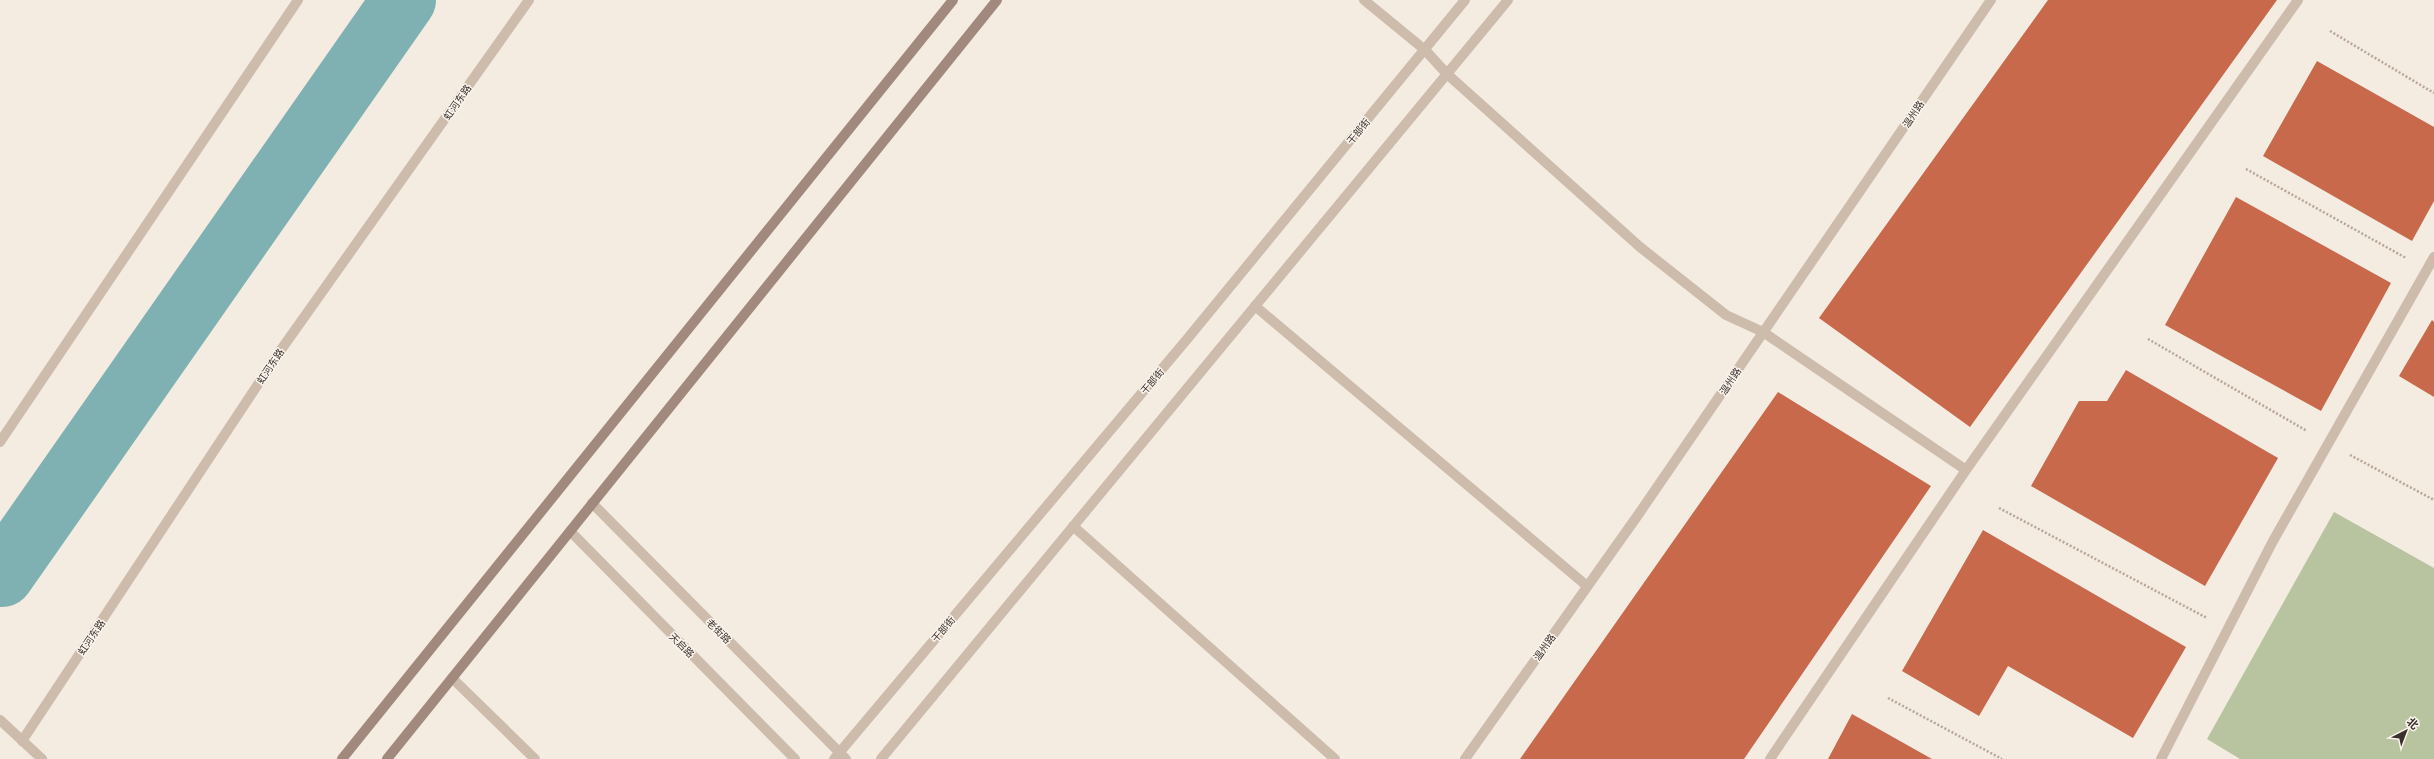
<svg xmlns="http://www.w3.org/2000/svg" width="2434" height="759" viewBox="0 0 2434 759" font-family="Commissioner,'Noto Sans SC',sans-serif">
<style>
.green{fill:#b8c4a0}
.lines{fill:none;stroke-linecap:round;stroke-linejoin:round}
.river{stroke:#7fb0b2;stroke-width:64}
.building{fill:#c8694b}
.path{stroke:#b9a596;stroke-width:2.5;stroke-dasharray:2 2;stroke-linecap:butt}
.service{stroke:#cdbbac;stroke-width:10}
.minor{stroke:#cdbbac;stroke-width:10}
.tertiary{stroke:#cdbbac;stroke-width:10}
.secondary{stroke:#a18a7d;stroke-width:10}
.labels{text-anchor:middle;stroke-width:3;stroke-linejoin:round;paint-order:stroke}
.street-label{font-size:10px;fill:#3b302b;stroke:#fbf5ee}
</style>
<rect width="100%" height="100%" fill="#f4ebe1"/>
<path class="green" d="M2334 512 2434 568V759H2240L2207 739Z"/>
<g class="lines">
<path class="river" d="M2 575 404 0"/>
</g>
<path class="building" d="M2048 0H2277L1970 427 1819 318Z
M2317 61 2434 127V201L2412 241 2263 156Z
M2236 197 2391 283 2321 411 2165 325Z
M2432 320 2434 322V397L2399 376Z
M2126 370 2278 458 2205 586 2031 486 2079 401H2107Z
M1778 392 1931 486 1744 759H1520Z
M1983 530 2186 647 2133 738 2008 666 1979 716 1902 671Z
M1852 714 1932 759H1828Z"/>
<g class="lines">
<path class="path" d="M2330 31 2434 93
M2246 169 2406 258
M2148 339 2307 431
M2350 455 2434 500
M1999 508 2207 618
M1888 698 2002 759"/>
<path class="service" d="M1255 306 1587 586
M2161 759 2273 541 2434 257"/>
<path class="minor" d="M1364 0 1425 50 1447 74 1640 247 1726 315 1763 332 1966 470
M0 442 298 0
M592 503 846 759
M1073 526 1335 759
M570 531 795 759
M452 678 535 759
M22 741 278 354 529 0
M834 759 1188 338 1465 0
M881 759 1508 0
M1465 759 1638 515 1991 0
M1770 759 1966 470 2298 0"/>
<path class="tertiary" d="M0 720 42 759"/>
<path class="secondary" d="M342 759 953 0
M387 759 997 0"/>
</g>
<g class="labels">
<g class="street-label">
<text transform="translate(457 102) rotate(-55)" y="4">虹河东路</text>
<text transform="translate(1913 114) rotate(-56)" y="4">温州路</text>
<text transform="translate(1358 131) rotate(-51)" y="4">干部街</text>
<text transform="translate(270 366) rotate(-56)" y="4">虹河东路</text>
<text transform="translate(1152 381) rotate(-50)" y="4">干部街</text>
<text transform="translate(1730 381) rotate(-56)" y="4">温州路</text>
<text transform="translate(943 629) rotate(-50)" y="4">干部街</text>
<text transform="translate(719 631) rotate(45)" y="4">老街路</text>
<text transform="translate(91 637) rotate(-56)" y="4">虹河东路</text>
<text transform="translate(682 645) rotate(45)" y="4">天启路</text>
<text transform="translate(1544 647) rotate(-55)" y="4">温州路</text>
</g>
</g>
<g transform="translate(2406 731) rotate(42)" stroke="#fbf5ee" stroke-width="3" paint-order="stroke">
<path d="M0-3L7 15L0 10L-7 15Z" fill="#3b302b"/>
<text y="-6" font-size="11" font-weight="bold" text-anchor="middle" fill="#3b302b">北</text>
</g>
</svg>
